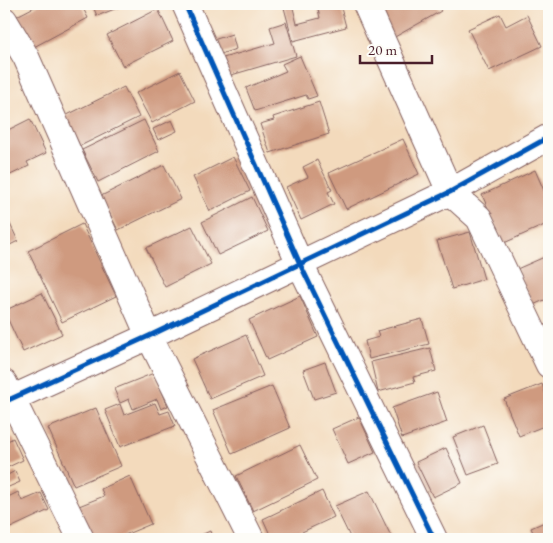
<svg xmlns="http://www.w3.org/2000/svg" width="553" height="543" viewBox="0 0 553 543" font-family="'EB Garamond',serif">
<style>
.building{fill:#cf9a7f}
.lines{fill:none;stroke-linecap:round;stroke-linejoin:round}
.street-casing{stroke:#85605e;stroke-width:28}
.street{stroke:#fff;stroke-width:26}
.cycleway-casing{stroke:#fdfcf7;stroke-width:8}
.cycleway{stroke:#0057b8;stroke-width:5}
</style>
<rect width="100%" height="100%" fill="#fdfcf7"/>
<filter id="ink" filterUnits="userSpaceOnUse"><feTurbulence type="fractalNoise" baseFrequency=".02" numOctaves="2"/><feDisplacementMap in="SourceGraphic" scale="10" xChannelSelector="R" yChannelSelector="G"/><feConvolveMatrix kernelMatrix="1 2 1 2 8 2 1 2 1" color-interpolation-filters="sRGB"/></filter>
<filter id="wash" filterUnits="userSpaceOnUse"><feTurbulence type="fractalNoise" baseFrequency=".0096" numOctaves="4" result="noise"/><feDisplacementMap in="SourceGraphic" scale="20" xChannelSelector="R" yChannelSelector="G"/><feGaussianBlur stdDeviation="1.12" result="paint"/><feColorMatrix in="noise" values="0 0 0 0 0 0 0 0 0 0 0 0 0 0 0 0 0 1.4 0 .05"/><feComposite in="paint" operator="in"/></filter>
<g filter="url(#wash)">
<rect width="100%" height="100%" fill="#f3dabc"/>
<g id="blocks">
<path class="building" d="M40 4H81L88 18 32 48 15 17Z
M92 4H127L97 16Z
M283 4H292L297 24 320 18 317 5 340 4 346 27 293 41Z
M373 4H436L441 11 393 38Z
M158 9 173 41 123 66 107 35Z
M500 14 506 26 527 15 542 46 489 71 468 29Z
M286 22 296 56 228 76 223 58 275 43 270 27Z
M232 34 236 49 211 57 207 42Z
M300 56 317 96 308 99 306 95 255 111 246 88 286 71 282 64Z
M180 71 195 101 152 123 136 93Z
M124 87 139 117 80 146 65 116Z
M319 102 329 134 270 153 260 124 274 120 273 117Z
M30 119 46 153 27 162 29 166 4 178V132Z
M144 120 159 151 98 182 82 150Z
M172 120 177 131 158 140 153 129Z
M403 139 419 174 346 209 329 173Z
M233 157 250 191 210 211 193 177Z
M317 160 332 190 328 192 334 204 301 220 286 187 308 177 303 167Z
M164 165 181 199 118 230 101 196Z
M535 170 549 202V223L504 243 482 195Z
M252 197 268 231 218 255 202 222Z
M4 211 18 241 4 248Z
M82 224 116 296 62 322 28 251Z
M192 226 211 264 165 287 146 248Z
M470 232 484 279 452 289 437 241Z
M549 255V298L533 305 517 269Z
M42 293 62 334 23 352 4 311Z
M300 296 318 337 267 360 249 320Z
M422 319 429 344 369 359 365 341 379 337 377 331Z
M246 335 263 376 210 399 192 359Z
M430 348 436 371 413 377 415 382 378 392 371 362Z
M325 362 336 392 314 399 303 370Z
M154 373 168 406 161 409 157 399 133 409 129 399 120 403 114 389Z
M542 384 549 403V424L519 436 504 399Z
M272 386 290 428 232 454 213 410Z
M437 392 447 422 402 438 392 408Z
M155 403 160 414 169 411 175 426 120 447 105 410 120 404 124 415Z
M96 408 121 466 74 486 48 428Z
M359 417 375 452 348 464 332 429Z
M483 425 498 464 468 475 453 437Z
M13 438 23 460 4 469V443Z
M300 445 317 480 253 511 236 476Z
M446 448 462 483 433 497 416 462Z
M15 471 20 482 4 489V477Z
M130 476 151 524 115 539H94L79 506 104 496 101 489Z
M322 491 334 517 287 539H272L263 519Z
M369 491 391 536 384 539H351L335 506Z
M18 492 22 501 41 493 49 510 4 531V499Z
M549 520V539H536L531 528Z
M210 531 213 539H192Z"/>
</g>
</g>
<g filter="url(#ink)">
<use href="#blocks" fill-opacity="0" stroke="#85605e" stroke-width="1"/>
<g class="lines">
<g class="street-casing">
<path id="street" d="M185 4 300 264 434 539
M366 4 450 192 479 218 549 365
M4 20 26 57 149 336 251 539
M4 383 81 539
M4 402 149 336 450 192 549 137"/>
</g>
<use href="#street" class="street"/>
<g class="cycleway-casing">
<path id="cycleway" d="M185 4 300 264 434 539
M4 402 149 336 450 192 549 137"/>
</g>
<use href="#cycleway" class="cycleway"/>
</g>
</g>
<rect width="553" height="543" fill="none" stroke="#fdfcf7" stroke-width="20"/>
<path d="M360 55v8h72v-8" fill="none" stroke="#4a1f2b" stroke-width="2.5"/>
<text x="368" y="55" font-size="15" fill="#4a1f2b" stroke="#fdfcf7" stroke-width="4" paint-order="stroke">20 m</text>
</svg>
